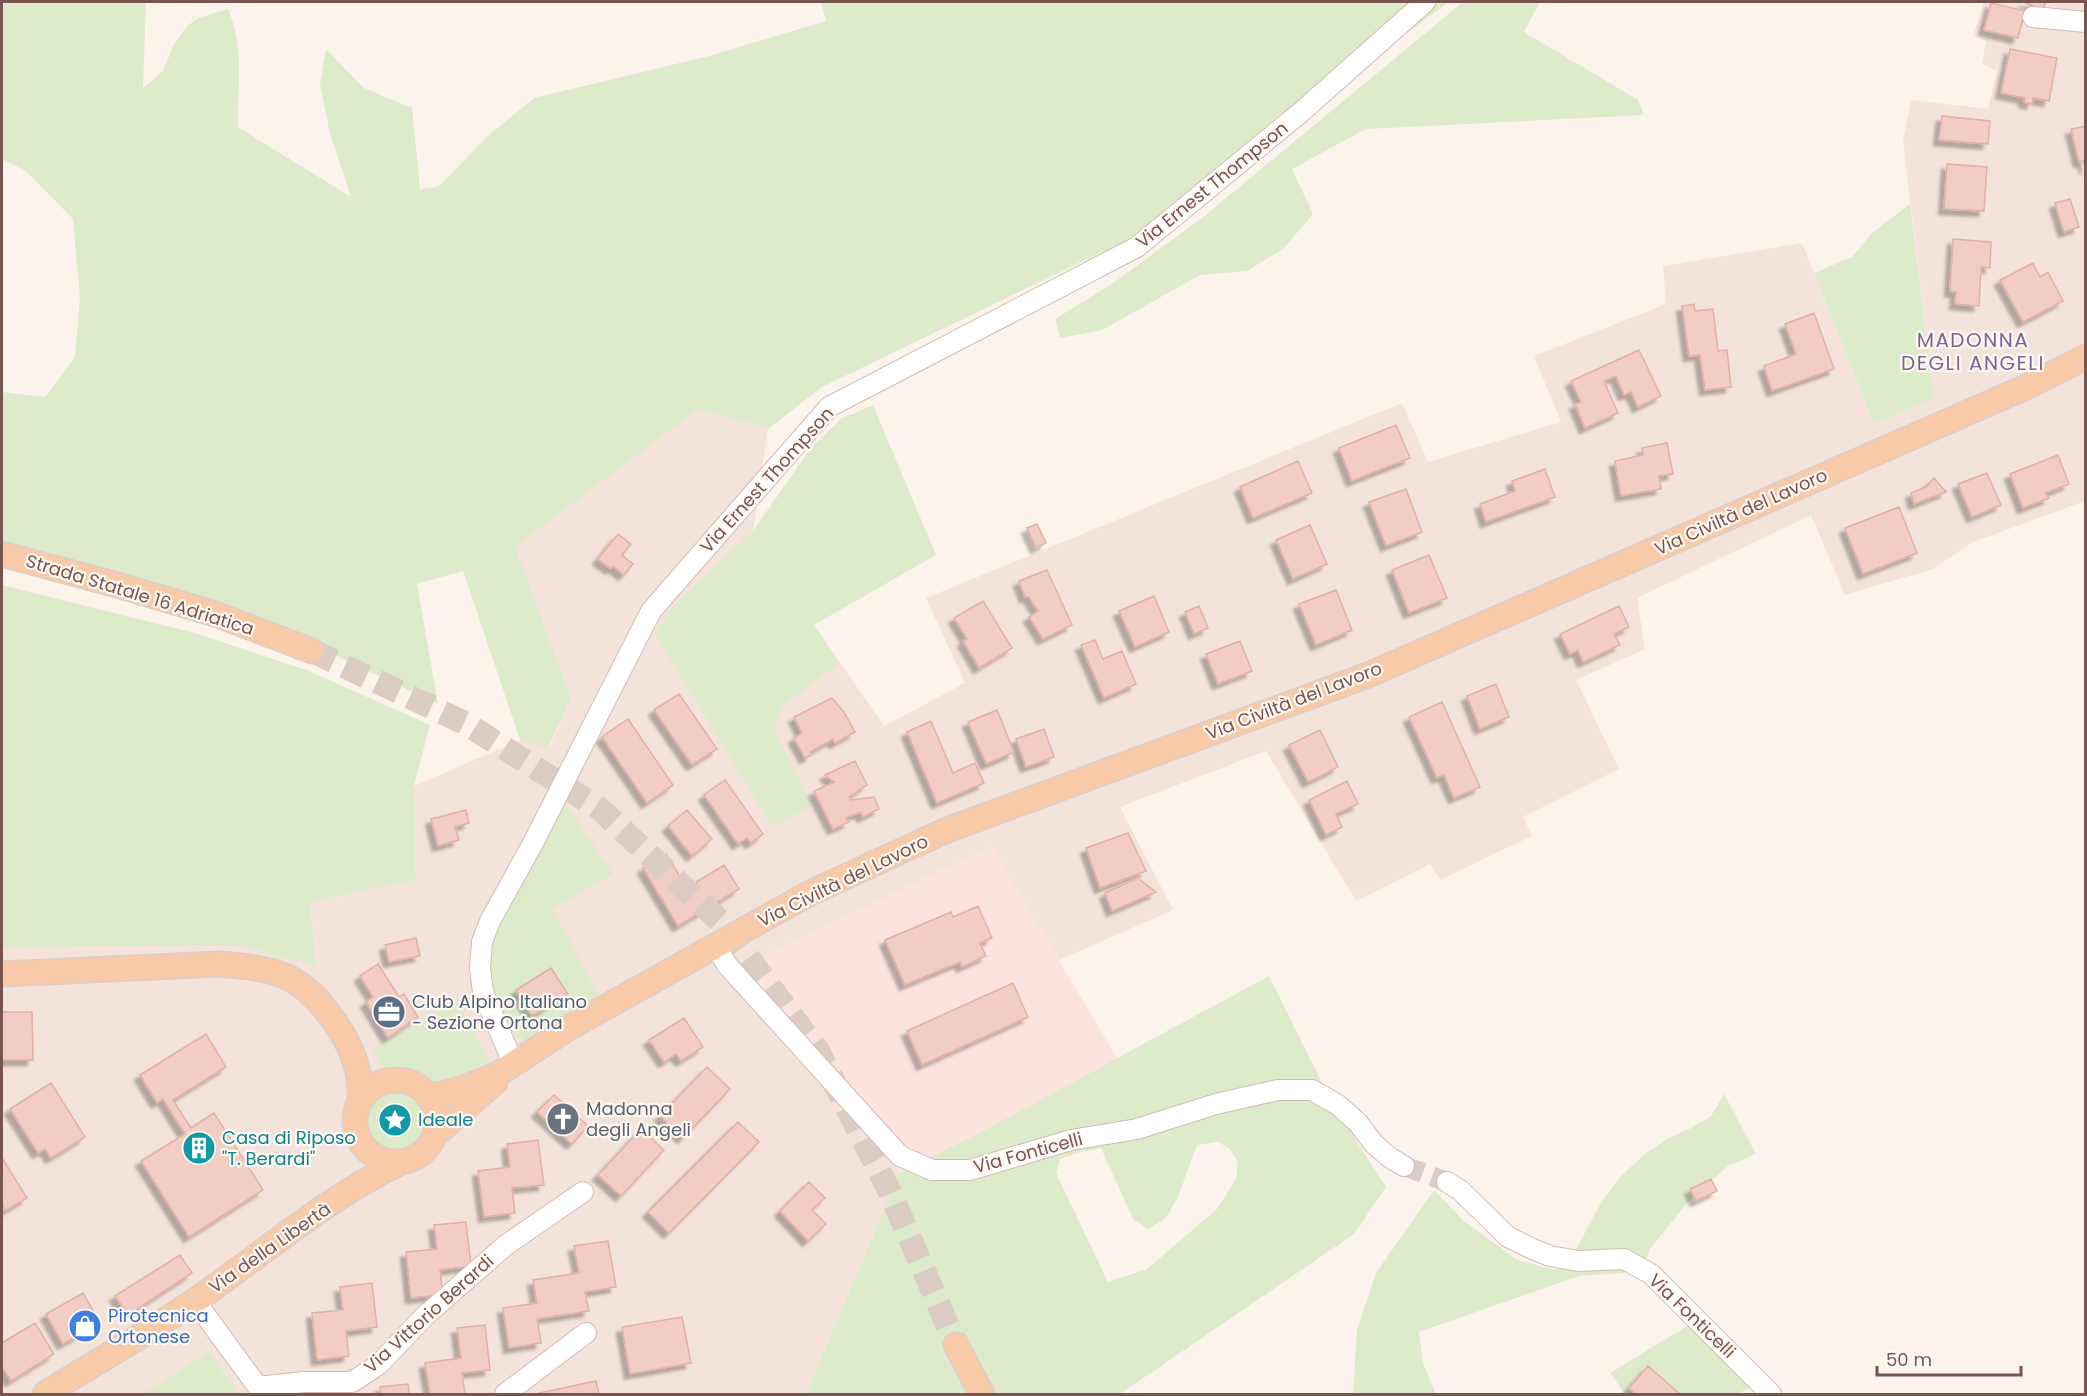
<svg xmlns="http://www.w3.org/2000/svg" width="2087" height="1396" viewBox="0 0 2087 1396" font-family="Poppins,sans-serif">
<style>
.residential{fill:#f4e3da}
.commercial{fill:#fce3e0}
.green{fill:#deebca;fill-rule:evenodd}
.building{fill:#f1cdc4;stroke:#e3b0a5;stroke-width:1.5;filter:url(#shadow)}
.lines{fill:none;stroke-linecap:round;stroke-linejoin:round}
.minor-tunnel{stroke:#dbccc4;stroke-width:20;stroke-dasharray:20 10;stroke-linecap:butt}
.major-tunnel{stroke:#dbccc4;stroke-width:24;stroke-dasharray:24 12;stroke-linecap:butt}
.minor-casing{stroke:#d2bbb3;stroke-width:22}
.major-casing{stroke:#d9cfcd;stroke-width:27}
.minor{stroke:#fff;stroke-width:20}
.major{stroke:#f8caa7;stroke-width:24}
.labels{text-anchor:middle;stroke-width:4.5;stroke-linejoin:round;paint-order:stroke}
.street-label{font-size:18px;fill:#78554e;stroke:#fff8f3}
.service-label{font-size:18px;fill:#4e5e75;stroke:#fff8f3;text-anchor:start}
.worship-label{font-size:18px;fill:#5b616d;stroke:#fff8f3;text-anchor:start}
.culture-label{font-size:18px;fill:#0d838f;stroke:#fff8f3;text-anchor:start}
.shop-label{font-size:18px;fill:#366cbe;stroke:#fff8f3;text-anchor:start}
.neighbourhood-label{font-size:20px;letter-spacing:1.5px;fill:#7b6693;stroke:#fff8f3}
</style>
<defs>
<filter id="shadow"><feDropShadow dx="-5.5" dy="5.5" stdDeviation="1.5" flood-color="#0004"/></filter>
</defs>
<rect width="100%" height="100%" fill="#fcf3ec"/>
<path class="residential" d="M1984 2H2085V501L1973 542 1933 569 1845 595 1811 515 1637 598 1645 649 1576 680 1619 769 1523 817 1532 836 1440 880 1430 864 1356 901 1266 751 1120 807 1173 910 1059 960 991 847 725 976 900 1172 806 1394H2V947L241 946 316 966 310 902 416 880 414 786 520 740 549 748 571 698 514 547 698 409 768 429 753 531 814 625 884 726 965 683 926 598 1402 403 1428 462 1561 422 1534 356 1666 304 1663 266 1802 243 1874 424 1934 398 1903 141 1911 100 1988 109 1997 71 1982 64 1986 41 1973 36Z"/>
<path class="commercial" d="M992 847 1117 1058 975 1135 900 1172 724 976Z"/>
<path class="green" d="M2 2H146L143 88 163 71 174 44 187 26 198 18 228 9C245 49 237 85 238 127L351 197 330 134 320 84 326 49 364 88 412 108 420 189 438 187 489 135 534 98 709 56 826 21 821 2H1449L1127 240 822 387 768 429 698 409 515 547 571 698 548 748 520 740 463 571 417 584 438 704 328 652 161 586 2 543V392L45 397 75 357 80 298 73 219 26 171 2 159Z
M1463 2H1540L1524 32 1638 100 1644 115 1366 129 1292 169 1313 214 1284 248 1247 271 1200 275 1102 330 1060 338 1055 319 1112 284 1202 218Z
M1910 204 1934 398 1874 424 1814 273 1852 257 1873 232Z
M873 405 936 555 814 625 840 663 782 706 774 730 813 805 773 827 655 634 670 609 753 531 811 448 841 419Z
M2 585 195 633 309 671 430 725 414 786 416 880 310 902 316 966 241 946 2 947Z
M566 803 613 874 553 909 600 999 520 1042C510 1025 492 997 489 978 486 963 492 945 496 931Z
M1269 976 1332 1103 1386 1187 1354 1234 1120 1394H994L965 1340 946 1350 968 1394H806L900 1172 975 1135ZM1218 1142 1230 1149 1238 1162 1236 1179 1217 1209 1147 1269 1108 1282 1056 1173 1060 1159 1077 1153 1101 1148 1133 1219 1148 1229 1166 1218 1178 1197 1197 1145Z
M456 999 489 1061 440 1083 386 1072 372 1050Z
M367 1121a28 28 0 1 1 56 0a28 28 0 1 1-56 0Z
M1724 1094 1756 1154 1728 1166 1686 1204 1650 1249 1642 1272 1579 1276 1419 1332 1423 1363 1436 1394H1353L1357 1329 1376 1273 1434 1190 1464 1221 1517 1260 1556 1270 1574 1253 1602 1201 1621 1176 1645 1154 1669 1138 1691 1128 1711 1116Z
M1692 1323 1754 1386 1737 1394H1625L1610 1373Z
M209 1351 238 1394H143Z"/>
<path class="building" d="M2024 2H2046L2042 10Z
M1991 3 2025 11 2018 38 1984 30Z
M2010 49 2057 58 2049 101 2033 98 2032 104 2024 102 2025 98 2001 93Z
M1942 116 1990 121 1988 144 1939 140Z
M2086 126V170L2083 161 2079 162 2071 129Z
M1947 164 1987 167 1984 211 1944 209Z
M2070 199 2079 227 2064 232 2055 203Z
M1953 239 1991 242 1990 268 1981 267 1979 306 1955 304 1956 292 1950 291Z
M2033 263 2040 277 2048 272 2063 301 2023 322 2000 280Z
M1694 304 1695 311 1713 309 1718 351 1727 350 1731 387 1705 390 1700 355 1689 356 1682 306Z
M1814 313 1834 369 1772 391 1764 366 1796 354 1785 324Z
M1639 350 1661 396 1638 407 1631 392 1624 395 1616 376 1604 381 1618 413 1585 428 1575 404 1581 402 1571 381Z
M1396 425 1410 458 1352 481 1339 448Z
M1667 443 1673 474 1659 476 1661 489 1621 496 1615 461 1643 455 1642 448Z
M2058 455 2069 484 2046 493 2049 498 2023 508 2010 474Z
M1298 461 1312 493 1253 518 1240 487Z
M1545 469 1555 497 1486 522 1480 504 1515 491 1512 481Z
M1987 473 2001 505 1972 517 1958 484Z
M1934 478 1946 492 1914 504 1911 493 1926 487Z
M1406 489 1422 532 1386 546 1369 502Z
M1899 507 1917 553 1863 574 1845 528Z
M1037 524 1046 543 1036 548 1027 528Z
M1310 525 1327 564 1293 579 1276 540Z
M618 534 631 544 622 555 633 564 624 575 613 566 611 569 598 559Z
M1429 555 1447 598 1409 613 1392 570Z
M1047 570 1072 625 1043 639 1029 617 1038 611 1029 597H1025L1019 581Z
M1336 590 1352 630 1316 645 1299 604Z
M1154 596 1169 632 1135 647 1119 611Z
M983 601 1012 648 979 668 963 641 967 639 954 618Z
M1199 606 1208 628 1194 634 1185 612Z
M1619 606 1629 627 1614 634 1620 645 1583 662 1578 650 1570 654 1560 634Z
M1095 640 1103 659 1122 651 1136 684 1104 698 1081 645Z
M1240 641 1252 671 1218 684 1206 654Z
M1496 684 1509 717 1480 729 1467 696Z
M679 694 717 749 692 765 654 710Z
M832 698 844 712 855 732 835 743 833 739 810 752 811 755 805 758 794 738 802 733 794 717Z
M1442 702 1480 787 1454 798 1444 775 1437 778 1409 717Z
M997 710 1014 752 986 764 968 722Z
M628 719 673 785 647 803 602 737Z
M931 721 953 773 975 763 984 783 937 803 907 732Z
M1044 729 1054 757 1026 767 1016 739Z
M1320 730 1338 767 1308 782 1289 745Z
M855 761 867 785 849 797 851 800 874 797 879 809 863 817 860 812 846 818 849 822 833 829 814 791 834 782 825 775Z
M725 780 763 834 751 843 747 838 738 844 704 795Z
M1347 781 1358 804 1336 814 1342 827 1326 835 1309 800Z
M466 810 469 823 455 827 459 840 438 846 431 819Z
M687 810 712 839 692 856 668 826Z
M1128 833 1146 871 1100 888 1086 848Z
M666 854 687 888 724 865 739 889 678 926 643 868Z
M1138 878 1156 892 1112 911 1105 893Z
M978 906 992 938 980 943 986 956 962 967 960 962 905 985 885 940 951 912 953 917Z
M416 938 420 956 389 962 385 945Z
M378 964 399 997 404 994 418 1017 388 1038 366 1002 373 997 360 976Z
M551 968 568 994 532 1016 516 990Z
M1013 983 1028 1017 922 1065 907 1031Z
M2 1012H32L33 1060H2Z
M684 1018 703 1047 681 1061 676 1054 664 1062 649 1040Z
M206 1034 226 1067 173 1100 191 1128 214 1113 263 1190 189 1237 141 1161 185 1134 163 1099 157 1103 140 1075Z
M707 1067 730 1089 683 1138 660 1116Z
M51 1083 85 1137 51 1158 45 1149 38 1153 10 1109Z
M554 1095 588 1126 572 1144 537 1112Z
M738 1122 759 1142 669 1233 648 1212Z
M641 1129 664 1150 621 1196 598 1175Z
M538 1140 544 1185 512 1188 515 1213 484 1217 478 1171 510 1167 507 1144Z
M2 1158 27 1198 5 1211 2 1204Z
M1711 1179 1717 1191 1696 1201 1690 1189Z
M809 1182 825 1198 812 1210 826 1224 808 1241 780 1211Z
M466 1222 471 1266 440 1270 443 1295 411 1298 406 1252 437 1249 434 1225Z
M608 1241 616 1287 585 1292 589 1311 537 1319 541 1343 509 1348 503 1308 537 1303 533 1280 579 1273 574 1246Z
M180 1255 192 1273 128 1315 115 1296Z
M372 1283 377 1327 346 1331 349 1356 317 1360 312 1313 343 1310 340 1287Z
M83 1293 100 1323 63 1344 46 1314Z
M682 1317 691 1363 630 1374 622 1327Z
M35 1323 54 1354 11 1381 2 1367V1343Z
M485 1325 490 1370 462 1373 465 1394H430L425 1363 461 1358 457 1328Z
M1648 1366 1680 1394H1636L1629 1388Z
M596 1381 599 1394H539V1393Z
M408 1384 409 1394H381L380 1387Z"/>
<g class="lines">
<path class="minor-tunnel" d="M1404 1166 1447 1182"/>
<path class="major-tunnel" d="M312 651 465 723 600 809 723 924 818 1051 890 1192 956 1345"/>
<g class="minor-casing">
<path id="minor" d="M2033 17 2086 22
M716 946 727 965 900 1156 932 1170H970L1071 1140 1137 1129 1216 1104 1278 1090H1312L1338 1105 1358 1123 1374 1144 1389 1157 1404 1166
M514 1065 483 992 480 968 482 942 490 921 532 845 651 611 829 407 1137 247 1300 113 1425 2
M1447 1182 1460 1190 1508 1237 1535 1250 1550 1256 1578 1261 1624 1259 1651 1274 1771 1394
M195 1301 263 1394
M258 1387 304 1382H352L378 1365 425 1316 506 1245 583 1192
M505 1394 586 1333"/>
</g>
<g class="major-casing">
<path id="major" d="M2 554 121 586 215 614 312 651
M2 974 219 964C242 966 266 968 287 977 318 991 351 1039 358 1072 359 1081 360 1091 361 1100
M355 1121a41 41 0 1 1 82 0a41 41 0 1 1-82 0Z
M429 1097 464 1088 498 1074 570 1027 812 892 947 830 1368 675 2024 388 2086 357
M434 1136 495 1082
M956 1345 982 1394
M45 1394C95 1363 147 1333 196 1300 263 1254 330 1195 404 1161"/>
</g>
<use href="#minor" class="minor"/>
<use href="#major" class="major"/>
</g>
<defs>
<g id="office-disc" transform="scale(1.725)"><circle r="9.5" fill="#5c6f8a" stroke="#fff8f3"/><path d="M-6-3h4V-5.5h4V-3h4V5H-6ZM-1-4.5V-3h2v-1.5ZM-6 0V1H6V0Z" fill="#fff"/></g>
<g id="church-disc" transform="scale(1.725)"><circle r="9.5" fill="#6b7280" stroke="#fff8f3"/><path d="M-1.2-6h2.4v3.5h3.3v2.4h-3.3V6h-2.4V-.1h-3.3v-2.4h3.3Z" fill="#fff"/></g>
<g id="sight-disc" transform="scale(1.725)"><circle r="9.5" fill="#0f9aa8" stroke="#fff8f3"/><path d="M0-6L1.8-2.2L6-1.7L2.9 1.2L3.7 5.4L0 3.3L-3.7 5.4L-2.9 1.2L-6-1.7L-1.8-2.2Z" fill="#fff"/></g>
<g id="building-disc" transform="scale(1.725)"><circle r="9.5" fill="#0f9aa8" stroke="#fff8f3"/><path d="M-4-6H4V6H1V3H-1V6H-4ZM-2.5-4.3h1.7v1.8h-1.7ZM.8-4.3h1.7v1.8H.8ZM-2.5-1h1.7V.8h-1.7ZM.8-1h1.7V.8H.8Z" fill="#fff"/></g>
<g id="shop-disc" transform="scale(1.725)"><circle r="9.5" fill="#3f7fe0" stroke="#fff8f3"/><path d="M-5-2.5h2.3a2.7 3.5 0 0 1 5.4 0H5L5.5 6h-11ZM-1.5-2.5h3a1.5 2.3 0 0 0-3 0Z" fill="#fff"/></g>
</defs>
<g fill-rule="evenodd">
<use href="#office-disc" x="389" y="1012"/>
<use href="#church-disc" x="563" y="1119"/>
<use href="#sight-disc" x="395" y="1120"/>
<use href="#building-disc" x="199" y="1148"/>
<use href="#shop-disc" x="85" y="1326"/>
</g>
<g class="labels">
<g class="street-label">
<text transform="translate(1212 185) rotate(-39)" y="6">Via Ernest Thompson</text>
<text transform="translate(767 480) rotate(-48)" y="6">Via Ernest Thompson</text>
<text transform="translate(1741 512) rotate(-24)" y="6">Via Civiltà del Lavoro</text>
<text transform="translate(140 595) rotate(17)" y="6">Strada Statale 16 Adriatica</text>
<text transform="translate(1294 701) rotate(-21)" y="6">Via Civiltà del Lavoro</text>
<text transform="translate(843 881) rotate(-26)" y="6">Via Civiltà del Lavoro</text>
<text transform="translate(1028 1153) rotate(-15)" y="6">Via Fonticelli</text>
<text transform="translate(270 1248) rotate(-35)" y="6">Via della Libertà</text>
<text transform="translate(429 1314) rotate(-42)" y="6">Via Vittorio Berardi</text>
<text transform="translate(1692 1316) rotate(44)" y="6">Via Fonticelli</text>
</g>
<g class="service-label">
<text x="412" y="1008">Club Alpino Italiano<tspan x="412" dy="21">- Sezione Ortona</tspan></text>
</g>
<g class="worship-label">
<text x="586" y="1115">Madonna<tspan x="586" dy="21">degli Angeli</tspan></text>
</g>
<g class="culture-label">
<text x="418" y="1126">Ideale</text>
<text x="222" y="1144">Casa di Riposo<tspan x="222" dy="21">"T. Berardi"</tspan></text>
</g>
<g class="shop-label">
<text x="108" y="1322">Pirotecnica<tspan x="108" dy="21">Ortonese</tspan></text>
</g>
<g class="neighbourhood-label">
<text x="1973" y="347">MADONNA<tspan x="1973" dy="23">DEGLI ANGELI</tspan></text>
</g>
</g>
<rect width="2087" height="1396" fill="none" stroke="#78554e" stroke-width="6"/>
<path d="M1877 1366v9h144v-9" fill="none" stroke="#78554e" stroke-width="3"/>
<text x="1886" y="1366" font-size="18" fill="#78554e" stroke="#fff8f3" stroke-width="4.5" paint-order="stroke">50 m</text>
</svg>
